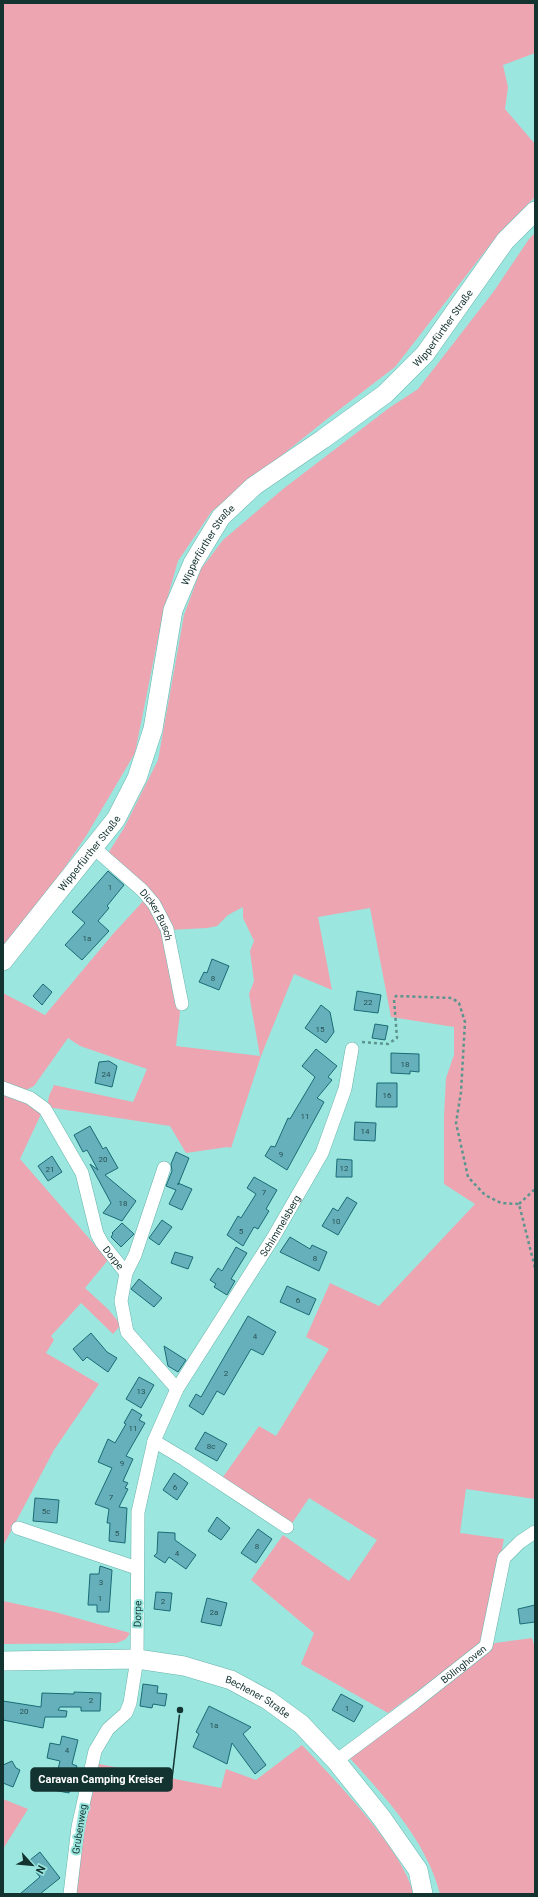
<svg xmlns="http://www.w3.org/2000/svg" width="538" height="1897" viewBox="0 0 538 1897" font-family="Roboto,sans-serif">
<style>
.green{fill:#eda5b1}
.building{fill:#66b0bb;stroke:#196b75}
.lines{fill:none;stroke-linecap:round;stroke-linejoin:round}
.minor-casing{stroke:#68b3ac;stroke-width:14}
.secondary-casing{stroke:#68b3ac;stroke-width:20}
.path{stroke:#5c948e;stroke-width:2.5;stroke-dasharray:3 3;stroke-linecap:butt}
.minor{stroke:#fff;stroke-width:13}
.secondary{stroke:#fff;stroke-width:19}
.labels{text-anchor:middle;stroke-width:4;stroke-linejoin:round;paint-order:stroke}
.number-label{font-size:8px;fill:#285253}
.street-label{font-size:10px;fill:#133330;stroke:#9be7df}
.leader{fill:none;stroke:#133330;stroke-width:1.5}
.callout-dot{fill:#133330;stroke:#9be7df;stroke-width:1.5}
.callout{fill:#133330;stroke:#133330;stroke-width:1.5}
.callout-label{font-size:11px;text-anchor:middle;font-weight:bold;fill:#fff}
</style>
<rect width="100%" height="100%" fill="#9be7df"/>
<path class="green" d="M3 3H535V53L503 65 508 87 505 109 535 144V197L500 232 395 367 327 419 212 511 178 561 163 613 135 753 86 836 29 920 3 950Z
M535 233V1499L466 1489 460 1533 504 1539 483 1642 388 1713 301 1664 314 1633 251 1580 283 1535 349 1581 377 1540 309 1498 291 1525 223 1477 259 1426 276 1436 329 1349 306 1337 330 1283 379 1306 475 1204 444 1184V1116L446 1078 454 1055V1027L391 1017 370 908 318 917 332 990 294 974 261 1056 231 1148 228 1147 186 1153 170 1126 47 1107 49 1096 54 1085 133 1102 147 1069 80 1046 68 1038 34 1086 26 1090 3 1085V993L45 1015 113 934 146 898 164 929 180 1013 176 1046 260 1056 249 994 254 981 250 951 254 941 243 918V907L228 915 217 926 207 928 169 930 150 895 107 855 124 828 158 760 184 615 201 569 223 540 283 489 389 408 418 389 494 291 529 239Z
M3 1090 42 1112 20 1159 108 1260 85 1288 108 1309 121 1325 113 1334 81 1303 51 1336 54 1340 46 1353 99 1384 54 1450 3 1546Z
M3 1601 55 1612 130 1633 126 1639 117 1643 3 1644Z
M532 1638 535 1648V1894H440C426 1839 383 1795 347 1755L495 1643Z
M302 1745C332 1777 406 1853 413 1894H75L84 1830 99 1764 221 1788 226 1769 256 1780Z
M3 1799 28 1809 3 1849Z"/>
<path class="building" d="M108 871 124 885 107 906 109 908 98 921 109 931 82 960 65 945 85 923 72 912Z
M212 959 229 966 219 990 199 982 204 972 207 973Z
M43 984 52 992 42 1005 33 996Z
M357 991 381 995 378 1013 354 1010Z
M321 1005 330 1012 334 1032 326 1043 305 1028Z
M375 1024 388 1026 385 1040 372 1038Z
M316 1049 337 1066 328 1077 332 1080 317 1098 324 1102 287 1170 265 1156 271 1146 275 1147 288 1118 290 1119 315 1077 302 1066Z
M391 1053 419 1054V1072L410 1071V1074L391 1073Z
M109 1061 117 1066 112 1087 95 1083 99 1062Z
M377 1083H397V1107H376Z
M355 1122 376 1123 375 1141 354 1140Z
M90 1126 103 1149 106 1147 118 1168 105 1175 136 1201 122 1221 103 1213 111 1203 90 1164 98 1170 87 1150 83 1152 74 1135Z
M176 1152 189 1158 178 1185V1183L192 1189 182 1210 169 1204 176 1190 166 1186 172 1171 171 1164Z
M52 1156 62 1172 48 1181 38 1166Z
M337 1159 352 1160V1177H336Z
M254 1177 277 1190 266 1209 269 1211 258 1229 254 1227 243 1246 227 1235 238 1216 241 1218 256 1194 247 1188Z
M347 1197 357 1203 338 1235 322 1226 333 1208 338 1211Z
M162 1220 172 1227 159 1245 149 1238Z
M122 1223 134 1234 121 1247 111 1237 113 1234 112 1233Z
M290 1237 310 1249 312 1245 327 1252 319 1271 280 1252Z
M236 1247 247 1253 231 1279 235 1281 227 1295 214 1287 216 1284 210 1280 218 1268 222 1271Z
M175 1252 193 1257 188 1269 171 1263Z
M139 1279 162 1298 154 1307 131 1289Z
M287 1286 316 1299 309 1315 280 1302Z
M248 1316 276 1332 263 1355 251 1349 224 1395 217 1391 203 1415 189 1406 196 1394 201 1397Z
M91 1333 107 1352 117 1358 108 1372 87 1357 83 1361 73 1349Z
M164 1346 186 1360 178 1372 168 1366Z
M139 1377 154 1385 141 1408 126 1399Z
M132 1409 142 1415 139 1420 145 1423 126 1456 133 1459 123 1481 128 1483 125 1488 128 1489 119 1507 127 1508 125 1543 109 1541 110 1523H107L109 1509 95 1504 112 1468 98 1462 108 1439 115 1443 126 1424 124 1423Z
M205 1432 227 1444 217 1461 195 1449Z
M174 1473 188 1483 177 1500 163 1490Z
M35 1498 59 1500 57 1523 33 1521Z
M217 1517 230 1528 221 1540 208 1531Z
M258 1529 272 1539 256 1563 241 1553Z
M158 1532 175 1533V1540L196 1555 186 1569 169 1557 165 1563 154 1556 157 1553Z
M100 1566 112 1570 109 1612H97V1605H88L90 1574H99Z
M156 1592 172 1593 170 1611 154 1609Z
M207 1598 227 1603 221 1626 201 1622Z
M535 1605V1622L520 1624 518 1609Z
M143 1684 158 1686 157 1693 167 1694 165 1706 153 1704 152 1708 140 1706Z
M74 1692 101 1693 100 1711H81V1707H60L58 1710 67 1711 66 1717H45L43 1728 3 1720V1701L41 1707 42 1693 74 1694Z
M341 1694 363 1706 354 1722 332 1710Z
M209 1706 251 1727 243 1734 266 1765 255 1774 232 1743 227 1764 193 1747 199 1734 196 1732Z
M62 1736 78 1740 72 1764 77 1766 69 1793 53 1790 60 1761 47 1758 50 1743 60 1745Z
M12 1761 16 1768 20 1770 13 1787 3 1783V1765Z
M40 1852 60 1878 40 1894H20L40 1877 35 1871 37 1868 30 1860Z"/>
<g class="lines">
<g class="minor-casing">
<g id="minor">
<path id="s1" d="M94 848 142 890 154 904 167 929 182 1004"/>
<path id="s2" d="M3 1088 30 1098 45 1109 82 1173 97 1234 102 1243 126 1273 121 1301 127 1332 177 1389 154 1441 138 1512 137 1659 130 1703 126 1713 108 1729 95 1751 78 1827 70 1894"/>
<path d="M126 1273 135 1255 164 1168"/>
<path id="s3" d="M177 1389 273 1238 322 1153 345 1089 352 1049"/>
<path d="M154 1441 184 1459 287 1527"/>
<path d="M18 1528 137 1568"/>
<path id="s4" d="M336 1761 415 1702 486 1646 504 1558 520 1542 535 1532"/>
</g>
</g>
<g class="secondary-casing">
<g id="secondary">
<path id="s5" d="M3 961 116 819 137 778 153 729 173 610 193 563 221 517 254 486 323 439 385 394 425 354 505 241 535 211"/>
<path id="s6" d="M3 1661 137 1659 184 1666 231 1680 268 1700 301 1724 336 1761 381 1817 418 1870 423 1894"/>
</g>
</g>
<path class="path" d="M362 1042 388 1044 397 1038 394 999 396 996 452 998 459 1003 465 1022 461 1092 456 1123 468 1177 485 1195 501 1203 519 1204 535 1268
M519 1204 535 1189"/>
<use href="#minor" class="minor"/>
<use href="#secondary" class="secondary"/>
</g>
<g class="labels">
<g class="number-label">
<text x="110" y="890">1</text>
<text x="87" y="941">1a</text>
<text x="213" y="981">8</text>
<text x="368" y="1005">22</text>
<text x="320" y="1032">15</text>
<text x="405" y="1067">18</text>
<text x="106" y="1077">24</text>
<text x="387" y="1098">16</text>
<text x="305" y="1119">11</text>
<text x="365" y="1134">14</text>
<text x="281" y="1157">9</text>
<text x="103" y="1162">20</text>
<text x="344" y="1171">12</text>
<text x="50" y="1172">21</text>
<text x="264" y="1195">7</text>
<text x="123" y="1206">18</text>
<text x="336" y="1224">10</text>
<text x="241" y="1234">5</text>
<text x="315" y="1261">8</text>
<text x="298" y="1303">6</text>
<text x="255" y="1339">4</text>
<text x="226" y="1376">2</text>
<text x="141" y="1394">13</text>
<text x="133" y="1431">11</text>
<text x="211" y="1449">8c</text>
<text x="122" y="1466">9</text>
<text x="175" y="1490">6</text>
<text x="111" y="1500">7</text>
<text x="46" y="1514">5c</text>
<text x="117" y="1536">5</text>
<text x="257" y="1549">8</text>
<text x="177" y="1556">4</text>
<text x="101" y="1585">3</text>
<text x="100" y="1601">1</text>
<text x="163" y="1604">2</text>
<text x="214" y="1615">2a</text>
<text x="91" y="1703">2</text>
<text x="347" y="1711">1</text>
<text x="24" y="1714">20</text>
<text x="214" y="1728">1a</text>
<text x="67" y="1753">4</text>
</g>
<g class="street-label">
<text dy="4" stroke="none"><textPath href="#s5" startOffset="798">Wipperfürther Straße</textPath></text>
<text dy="4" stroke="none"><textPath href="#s5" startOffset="474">Wipperfürther Straße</textPath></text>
<text dy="4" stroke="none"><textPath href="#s5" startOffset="138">Wipperfürther Straße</textPath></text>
<text dy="4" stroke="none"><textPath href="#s1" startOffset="93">Dicker Busch</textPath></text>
<text dy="4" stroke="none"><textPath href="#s3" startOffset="193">Schimmelsberg</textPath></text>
<text dy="4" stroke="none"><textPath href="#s2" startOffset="213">Dorpe</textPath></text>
<text transform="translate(137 1614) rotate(-89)" y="4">Dorpe</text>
<text dy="4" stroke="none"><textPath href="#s4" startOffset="160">Bölinghoven</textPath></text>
<text dy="4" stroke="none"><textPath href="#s6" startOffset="262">Bechener Straße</textPath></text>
<text transform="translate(79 1829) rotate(-81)" y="4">Grubenweg</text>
</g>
</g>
<path class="leader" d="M180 1710L172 1779"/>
<circle class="callout-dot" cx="180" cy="1710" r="4"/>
<rect class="callout" x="31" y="1768" width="141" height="23" rx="4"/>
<g class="callout-label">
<text x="101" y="1783">Caravan Camping Kreiser</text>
</g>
<rect width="538" height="1897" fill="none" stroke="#133330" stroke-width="8"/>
<g transform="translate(32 1865) rotate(117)" stroke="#9be7df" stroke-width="3" paint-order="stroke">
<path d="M0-3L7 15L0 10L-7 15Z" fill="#133330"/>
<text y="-6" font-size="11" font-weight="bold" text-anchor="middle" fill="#133330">N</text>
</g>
</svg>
